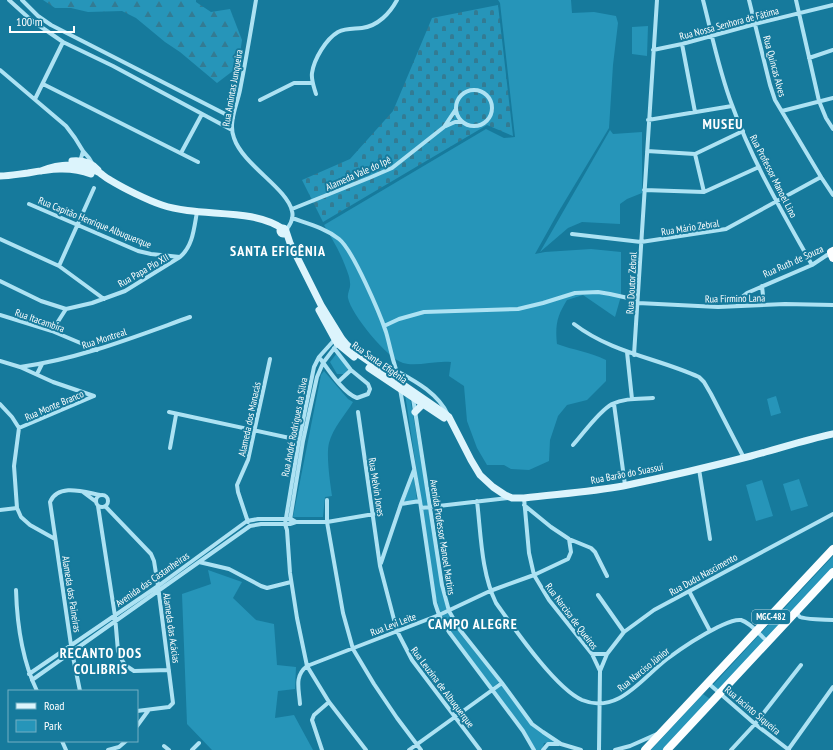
<svg xmlns="http://www.w3.org/2000/svg" width="833" height="750" viewBox="0 0 833 750" font-family="'PT Sans Narrow',sans-serif">
<style>
.forest{fill:url(#forest-firs)}
.cemetery{fill:url(#cemetery-stones)}
.park{fill:#2695b9}
.lines{fill:none;stroke-linecap:round;stroke-linejoin:round}
.minor{stroke:#ade2f3;stroke-width:4}
.secondary{stroke:#dcf4fc;stroke-width:7}
.trunk{stroke:#fcfeff;stroke-width:8}
.labels{text-anchor:middle;stroke-width:4;stroke-linejoin:round;paint-order:stroke}
.shield{fill:#167a9c;stroke:#b9d7e1;stroke-width:1}
.shield-label{font-size:9px;font-weight:bold;fill:#fff}
.street-label{font-size:10px;fill:#fff;stroke:#167a9c}
.district-label{font-size:14px;font-weight:bold;letter-spacing:1px;fill:#fff;stroke:#167a9c}
</style>
<defs>
<pattern id="forest-firs" width="22" height="20" patternUnits="userSpaceOnUse"><rect width="22" height="20" fill="#2695b9"/><path d="M5 1l3.5 6h-7zM16 11l3.5 6h-7z" fill="#337b93"/></pattern>
<pattern id="cemetery-stones" width="16" height="16" patternUnits="userSpaceOnUse"><rect width="16" height="16" fill="#2695b9"/><path d="M2 7V4a2 2 0 0 1 4 0v3zM10 15v-3a2 2 0 0 1 4 0v3z" fill="#337b93"/></pattern>
</defs>
<rect width="100%" height="100%" fill="#167a9c"/>
<path class="forest" d="M43 0H196V2L211 12 230 9 242 40 238 67 217 83 180 52 165 42 136 18 122 11 88 12 71 8H55Z"/>
<path class="cemetery" d="M498 5 513 136 487 125 323 222 302 180 350 159 393 111 432 18Z"/>
<path class="park" d="M498 0H571L572 13 594 12 616 16 618 23 613 65 609 128 559 211 535 254 545 252 591 249 621 252V296L615 317 583 295 567 300C557 316 555 325 557 344 573 350 590 352 606 360V381L587 400 567 405 558 416 550 440 549 461 529 470 511 469 504 465H487L477 448 467 421 464 386 449 376 451 362C436 360 417 367 403 363 387 358 351 314 348 298 347 293 351 288 350 283 350 277 346 268 344 263 339 250 331 237 324 225L486 129 504 138 515 137 500 3Z
M648 26 647 56 632 54V27Z
M610 130 613 134 642 132V193L627 199 620 204V224L582 222 568 228 540 252Z
M337 353 348 369 345 374H337L330 362Z
M324 371 348 399 353 402C345 415 333 428 329 443 326 455 330 482 332 496L325 497 323 517H293L321 375Z
M405 394 410 398 429 505 422 506Z
M776 396 781 413 771 416 767 399Z
M414 476 417 501H404Z
M799 479 808 506 791 511 783 484Z
M762 480 773 516 756 521 746 485Z
M428 508 448 609 440 612 434 591 421 509Z
M833 556V567L767 638 761 633Z
M208 570 242 582 233 598 256 620 274 624 277 665 296 667 295 689 278 691 275 718 294 715 313 750H212L187 724 182 594 211 584Z
M449 612 458 631 499 682 492 688 452 633 442 615Z
M759 635 765 640 719 691 713 685Z
M502 684 531 725 556 742 544 743 542 750H535L494 690Z
M703 694 710 699 663 750H651Z"/>
<g class="lines">
<path class="minor" d="M9 0 31 20 63 42 113 66 232 130
M22 0 38 16 51 25 233 118
M256 0C251 30 246 60 240 90 237 105 228 123 234 138 243 165 287 188 292 211 294 218 290 225 286 230
M703 0C712 35 719 71 732 105 752 161 783 213 812 265
M749 0 770 85 775 100 821 177 833 195
M796 0 819 101 826 118 833 129
M682 44 695 112
M653 50 682 44 755 24 833 5
M809 58 833 50
M0 70 66 126 75 138 83 151
M43 84 198 162
M456 108a18 18 0 1 1 36 0a18 18 0 1 1-36 0Z
M316 94C314 87 311 80 312 73 314 59 326 39 338 32 346 28 354 29 362 28 378 26 390 13 397 0
M35 99 63 42
M260 100 294 83H312
M782 111 833 98
M648 120 732 106
M446 126 455 122H462
M647 151 695 154 743 131
M181 153 202 114
M695 154 704 192
M80 162 83 151 89 158 92 163
M644 190 704 192 759 167
M29 204 138 251 151 254 180 257
M292 209 369 178 392 168 444 127 456 109
M292 218C309 224 325 228 339 239 353 250 380 314 386 332 391 349 393 366 401 382
M572 234 641 242 726 229 821 177
M0 239 59 266 104 299
M59 266 94 188
M0 281 41 301 66 309 92 303 125 291 180 257C193 246 194 228 197 212
M762 286 764 305
M737 306 742 297 747 293 812 265 827 255 832 256
M0 315 52 331 97 350
M574 324C612 353 657 358 699 377L704 382 711 394 744 458
M384 326 399 319 424 312 518 309 543 303 575 293 598 292 610 294 628 298 638 303 718 307 785 304 833 305
M52 331 66 309
M336 338 319 357 314 367 299 440 285 524 287 530 290 573 297 618 307 666 329 702 366 750
M627 352 632 399
M634 355 657 0
M319 357C328 369 343 393 357 398L368 394 370 389 368 384 351 370 334 348
M0 361 20 367 53 382 94 396
M20 367C79 359 134 337 190 317
M395 370C415 381 438 393 448 415
M37 374 42 364
M338 382 351 370
M400 389 420 501 435 603 439 615 449 632 523 731 534 750
M413 398 442 585 449 611 460 630 502 683 532 724 543 732 561 744 581 750
M0 404 12 417 19 428 14 466 17 508 21 517 30 525 55 539
M614 404 625 485
M169 412 299 440
M358 412 380 566 397 631 412 660 480 750
M19 428 94 396
M573 445C584 433 598 412 612 404 625 398 639 399 653 398
M170 448 176 415
M699 469 710 539
M83 492 95 501
M96 501a6 6 0 1 1 12 0a6 6 0 1 1-12 0Z
M524 498 529 553 534 575 549 600 592 654 600 671
M327 500V522L343 613 353 649 374 684 397 718 421 750
M477 501C481 534 481 572 496 603 514 628 555 688 582 700 618 715 642 678 667 659 683 647 700 636 718 627 725 624 733 619 741 620 751 623 760 635 767 641
M401 504 420 501
M524 505 551 527 569 539 591 548 595 552 607 576
M98 506 115 616 118 651 122 660 125 665 134 671 169 670
M105 506 151 554 154 561 158 586 173 703 169 707 137 711
M421 508 508 498
M0 510 17 508
M290 520 303 441 317 377 323 363 339 342
M248 522 238 492 237 485 248 460 270 359
M199 562 229 569 261 586 267 588 291 582
M381 563 401 504 414 470
M16 590C17 624 22 660 37 691
M689 591 710 631
M598 595 624 632
M797 611C798 614 797 615 800 617 805 619 826 620 833 620
M592 654H607
M29 674 158 586 247 521 258 519H291L296 522
M32 680 250 526 261 524H290L296 522H327L374 514
M708 683 755 724 789 750
M80 691 72 652 50 502C58 483 84 492 100 495
M300 704C299 689 294 676 307 666L439 615 490 591 534 575 568 559 571 552 569 539
M137 726 148 711
M62 741 66 750
M164 746 169 750
M108 750 119 747 126 741
M192 750 199 743
M322 750 312 720 314 715 329 702
M409 750 502 683
M543 750 548 744H559
M599 750 600 671 607 654 624 632 654 610 833 514
M615 750 630 746 657 734
M731 750 755 724 801 665
M788 750 833 687"/>
<path class="secondary" d="M72 161C83 160 91 162 98 170
M41 171C61 163 80 162 100 173 103 175 106 178 110 180 123 188 147 200 162 205 200 218 251 207 283 229
M0 176C10 176 19 174 28 173 49 169 71 166 91 174
M280 231a3 3 0 1 1 6 0a3 3 0 1 1-6 0Z
M286 231 290 243 321 305 342 339 347 345 354 351 444 413 449 417 471 460 480 475 493 487 505 495 512 498H524C557 494 590 492 623 486 666 477 709 467 751 456 778 449 805 440 833 434
M319 310 337 343 354 357
M369 368 444 418
M415 412 423 404"/>
<path class="trunk" d="M833 251 831 252 833 258
M645 750 833 549
M667 750 833 572"/>
</g>
<g class="labels">
<rect class="shield" x="752" y="610" width="38" height="14" rx="3"/>
<g class="shield-label">
<text x="771" y="620">MGC-482</text>
</g>
<g class="street-label">
<text transform="translate(729 23) rotate(-15)" y="4">Rua Nossa Senhora de Fátima</text>
<text transform="translate(775 66) rotate(75)" y="4">Rua Quincas Alves</text>
<text transform="translate(232 88) rotate(-80)" y="4">Rua Amintas Junqueira</text>
<text transform="translate(358 173) rotate(-24)" y="4">Alameda Vale do Ipê</text>
<text transform="translate(774 176) rotate(63)" y="4">Rua Professor Manoel Lino</text>
<text transform="translate(95 222) rotate(22)" y="4">Rua Capitão Henrique Albuquerque</text>
<text transform="translate(690 227) rotate(-9)" y="4">Rua Mário Zebral</text>
<text transform="translate(793 261) rotate(-24)" y="4">Rua Ruth de Souza</text>
<text transform="translate(143 270) rotate(-30)" y="4">Rua Papa Pio XII</text>
<text transform="translate(631 283) rotate(-87)" y="4">Rua Doutor Zebral</text>
<text transform="translate(735 298) rotate(-1)" y="4">Rua Firmino Lana</text>
<text transform="translate(40 320) rotate(19)" y="4">Rua Itacambira</text>
<text transform="translate(104 338) rotate(-18)" y="4">Rua Montreal</text>
<text transform="translate(380 362) rotate(35)" y="4">Rua Santa Efigênia</text>
<text transform="translate(54 405) rotate(-23)" y="4">Rua Monte Branco</text>
<text transform="translate(249 419) rotate(-78)" y="4">Alameda dos Manacás</text>
<text transform="translate(294 427) rotate(-79)" y="4">Rua André Rodrigues da Silva</text>
<text transform="translate(627 473) rotate(-11)" y="4">Rua Barão do Suassuí</text>
<text transform="translate(377 487) rotate(81)" y="4">Rua Melvin Jones</text>
<text transform="translate(443 537) rotate(81)" y="4">Avenida Professor Manoel Martins</text>
<text transform="translate(703 574) rotate(-29)" y="4">Rua Dudu Nascimento</text>
<text transform="translate(152 579) rotate(-35)" y="4">Avenida das Castanheiras</text>
<text transform="translate(72 594) rotate(81)" y="4">Alameda das Paineiras</text>
<text transform="translate(572 616) rotate(53)" y="4">Rua Narcisa de Queiros</text>
<text transform="translate(393 624) rotate(-21)" y="4">Rua Levi Leite</text>
<text transform="translate(172 628) rotate(82)" y="4">Alameda das Acácias</text>
<text transform="translate(643 669) rotate(-39)" y="4">Rua Narciso Júnior</text>
<text transform="translate(443 687) rotate(53)" y="4">Rua Leuzina de Albuquerque</text>
<text transform="translate(753 710) rotate(40)" y="4">Rua Jacinto Siqueira</text>
</g>
<g class="district-label">
<text x="723" y="129">MUSEU</text>
<text x="278" y="256">SANTA EFIGÊNIA</text>
<text x="473" y="629">CAMPO ALEGRE</text>
<text x="101" y="658">RECANTO DOS<tspan x="101" dy="16">COLIBRIS</tspan></text>
</g>
</g>
<rect x="8" y="690" width="130" height="52" fill="#167a9c" stroke="#73afc4"/>
<rect x="16" y="703" width="20" height="6" fill="#dcf4fc" stroke="#73afc4"/>
<text x="44" y="710" font-size="12" fill="#ffffff">Road</text>
<rect x="16" y="720" width="20" height="12" fill="#2695b9" stroke="#73afc4"/>
<text x="44" y="730" font-size="12" fill="#ffffff">Park</text>
<path d="M10 26v6h64v-6" fill="none" stroke="#ffffff" stroke-width="2"/>
<text x="16" y="26" font-size="12" fill="#ffffff" stroke="#167a9c" stroke-width="3" paint-order="stroke">100 m</text>
</svg>
